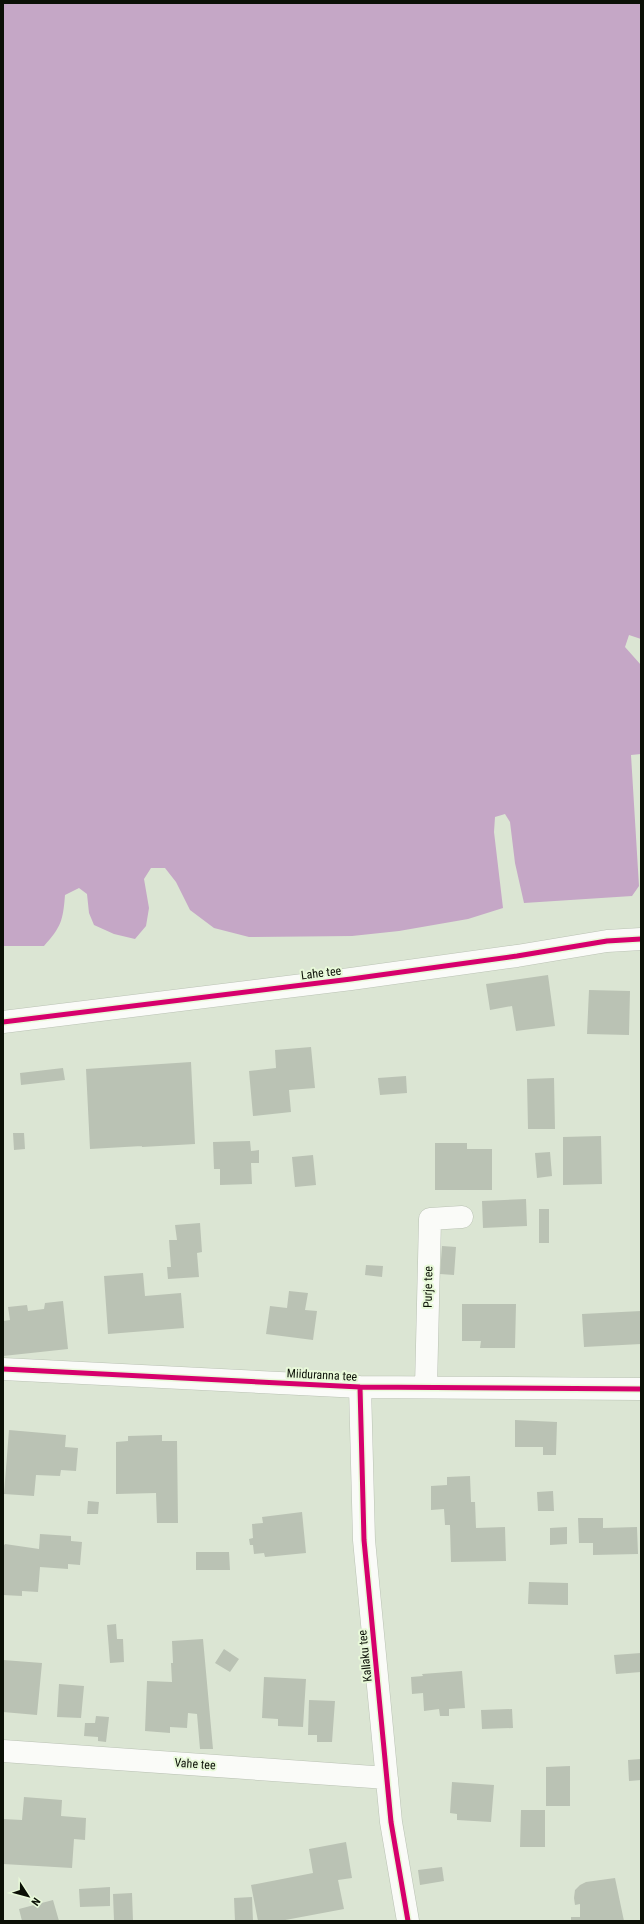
<svg xmlns="http://www.w3.org/2000/svg" width="644" height="1924" viewBox="0 0 644 1924" font-family="'Roboto Condensed',sans-serif">
<style>
.water{fill:#c5a7c6}
.building{fill:#bac2b4}
.lines{fill:none;stroke-linecap:round;stroke-linejoin:round}
.street-casing{stroke:#bac2b4;stroke-width:23}
.street{stroke:#fafbf8;stroke-width:22}
.cycleway-casing{stroke:#e8f9d9;stroke-width:8}
.cycleway{stroke:#d6006c;stroke-width:5}
.labels{text-anchor:middle;stroke-width:4;stroke-linejoin:round;paint-order:stroke}
.street-label{font-size:12px;fill:#0b1006;stroke:#e8f9d9}
</style>
<rect width="100%" height="100%" fill="#dbe5d3"/>
<path class="water" d="M3 3H641V639L629 635 625 647 641 665V754L631 755 639 886 632 896 524 903 515 863 510 822 505 814 495 817 494 832 503 908 468 919 399 931 352 936 249 937 214 928 190 910 176 882 165 868H151L144 879 149 908 146 926 135 939 114 934 94 925 89 913 87 894 79 888 65 895C63 921 61 927 44 946H3Z"/>
<path class="building" d="M548 975 555 1026 516 1031 512 1006 490 1010 486 984Z
M589 990 630 991 629 1035 587 1034Z
M311 1047 315 1088 289 1090 291 1112 253 1116 249 1071 276 1068 275 1050Z
M191 1062 195 1144 142 1147 141 1114 142 1146 90 1149 86 1069Z
M63 1068 65 1080 21 1085 20 1073Z
M406 1076 407 1093 380 1095 378 1078Z
M554 1078 555 1129H528L527 1079Z
M13 1133H24L25 1149 14 1150Z
M601 1136 602 1184 563 1185V1137Z
M250 1141 251 1151 259 1150V1163H251L252 1184 220 1185V1169H214L213 1142Z
M435 1143H467V1149H492V1190H435Z
M550 1152 552 1176 537 1178 535 1153Z
M313 1155 316 1185 295 1187 292 1157Z
M526 1199 527 1226 483 1228 482 1201Z
M539 1209H549V1243H539Z
M200 1223 202 1252 197 1253 199 1277 168 1279 167 1267H171L169 1240H177L175 1225Z
M442 1246 456 1247 454 1275 440 1274Z
M366 1265 383 1266 382 1277 365 1275Z
M143 1273 145 1296 181 1293 184 1328 108 1334 104 1276Z
M289 1291 308 1293 305 1310 317 1311 313 1340 266 1334 270 1306 287 1308Z
M63 1301 68 1349 3 1356V1321L10 1320 8 1307 27 1305 28 1311 44 1309 45 1303Z
M462 1304H516L515 1348H480L481 1341H462Z
M641 1311V1344L584 1347 582 1314Z
M515 1420 557 1422 556 1455H543V1447H515Z
M9 1430 66 1435 65 1447 78 1448 76 1471 61 1470 60 1476 36 1475 34 1496 4 1494Z
M162 1435V1441H177L178 1523H157L156 1493 116 1494V1442L128 1441V1436Z
M470 1476 471 1502H475L476 1528 505 1527 506 1561 451 1562 450 1525H445L444 1509 431 1510V1486L447 1485V1477Z
M553 1491 554 1511H538L537 1492Z
M88 1501 99 1502 98 1514H87Z
M302 1512 306 1553 265 1557 264 1553 254 1554 253 1545H250L249 1539 253 1538 252 1524 263 1523 262 1517Z
M578 1518H603V1528L637 1527 638 1554 593 1555V1543H579Z
M567 1527V1544L550 1545V1528Z
M40 1534 71 1536V1541L82 1542 80 1565 68 1564V1569L40 1567 38 1592 22 1591V1596L3 1595V1547L5 1544 39 1549Z
M196 1552H229L230 1570H196Z
M529 1582 568 1583V1605L528 1604Z
M116 1624 117 1639H123L124 1662 110 1663 107 1625Z
M203 1639 213 1749H200L197 1714 188 1713 187 1728 170 1727V1733L145 1731 147 1681 172 1682 171 1663H173L172 1641Z
M224 1649 239 1659 230 1672 215 1663Z
M641 1653V1672L616 1674 614 1655Z
M3 1660 42 1663 37 1715 3 1712Z
M462 1671 465 1708 449 1709V1716H440L439 1709 424 1711 423 1693 412 1694 411 1677 423 1676 422 1674Z
M264 1677 306 1679 303 1727 278 1726V1719L262 1718Z
M59 1684 84 1686 81 1718 57 1717Z
M309 1700 335 1701 332 1742H317V1735H308Z
M512 1709 513 1728 482 1729 481 1710Z
M96 1716 109 1717 106 1742 98 1741V1737L84 1736 85 1723H95Z
M641 1759V1780L629 1781 628 1760Z
M570 1766V1806H546V1767Z
M452 1782 494 1785 491 1822 457 1820V1814L450 1813Z
M24 1797 62 1800 61 1816 86 1818 85 1840 74 1839 72 1868 3 1864V1819L22 1820Z
M521 1810H545V1847H520Z
M346 1842 352 1878 338 1880 344 1909 280 1921H258L251 1885 313 1873 309 1849Z
M442 1867 444 1881 420 1885 418 1870Z
M615 1878 624 1921H571V1917H580V1904L575 1905 574 1898 575 1890 580 1885 586 1882Z
M110 1887V1906L80 1907 79 1889Z
M132 1893 133 1921H114L113 1894Z
M252 1897 253 1921H235L234 1898Z
M53 1900 59 1921H22L19 1909Z"/>
<g class="lines">
<g class="street-casing">
<path id="street" d="M3 1022 351 979 517 956 607 941 641 939
M3 1369 360 1387 641 1389
M360 1387 364 1540 391 1822 408 1921
M426 1387 430 1219 462 1217
M3 1751 387 1778"/>
</g>
<use href="#street" class="street"/>
<g class="cycleway-casing">
<path id="cycleway" d="M3 1022 351 979 517 956 607 941 641 939
M3 1369 360 1387 641 1389
M360 1387 364 1540 391 1822 408 1921"/>
</g>
<use href="#cycleway" class="cycleway"/>
</g>
<g class="labels">
<g class="street-label">
<text transform="translate(321 973) rotate(-7)" y="4">Lahe tee</text>
<text transform="translate(428 1287) rotate(-89)" y="4">Purje tee</text>
<text transform="translate(322 1375) rotate(3)" y="4">Miiduranna tee</text>
<text transform="translate(365 1656) rotate(-96)" y="4">Kallaku tee</text>
<text transform="translate(195 1764) rotate(4)" y="4">Vahe tee</text>
</g>
</g>
<rect width="644" height="1924" fill="none" stroke="#0b1006" stroke-width="8"/>
<g transform="translate(28 1896) rotate(126)" stroke="#e8f9d9" stroke-width="3" paint-order="stroke">
<path d="M0-3L7 15L0 10L-7 15Z" fill="#0b1006"/>
<text y="-6" font-size="11" font-weight="bold" text-anchor="middle" fill="#0b1006">N</text>
</g>
</svg>
